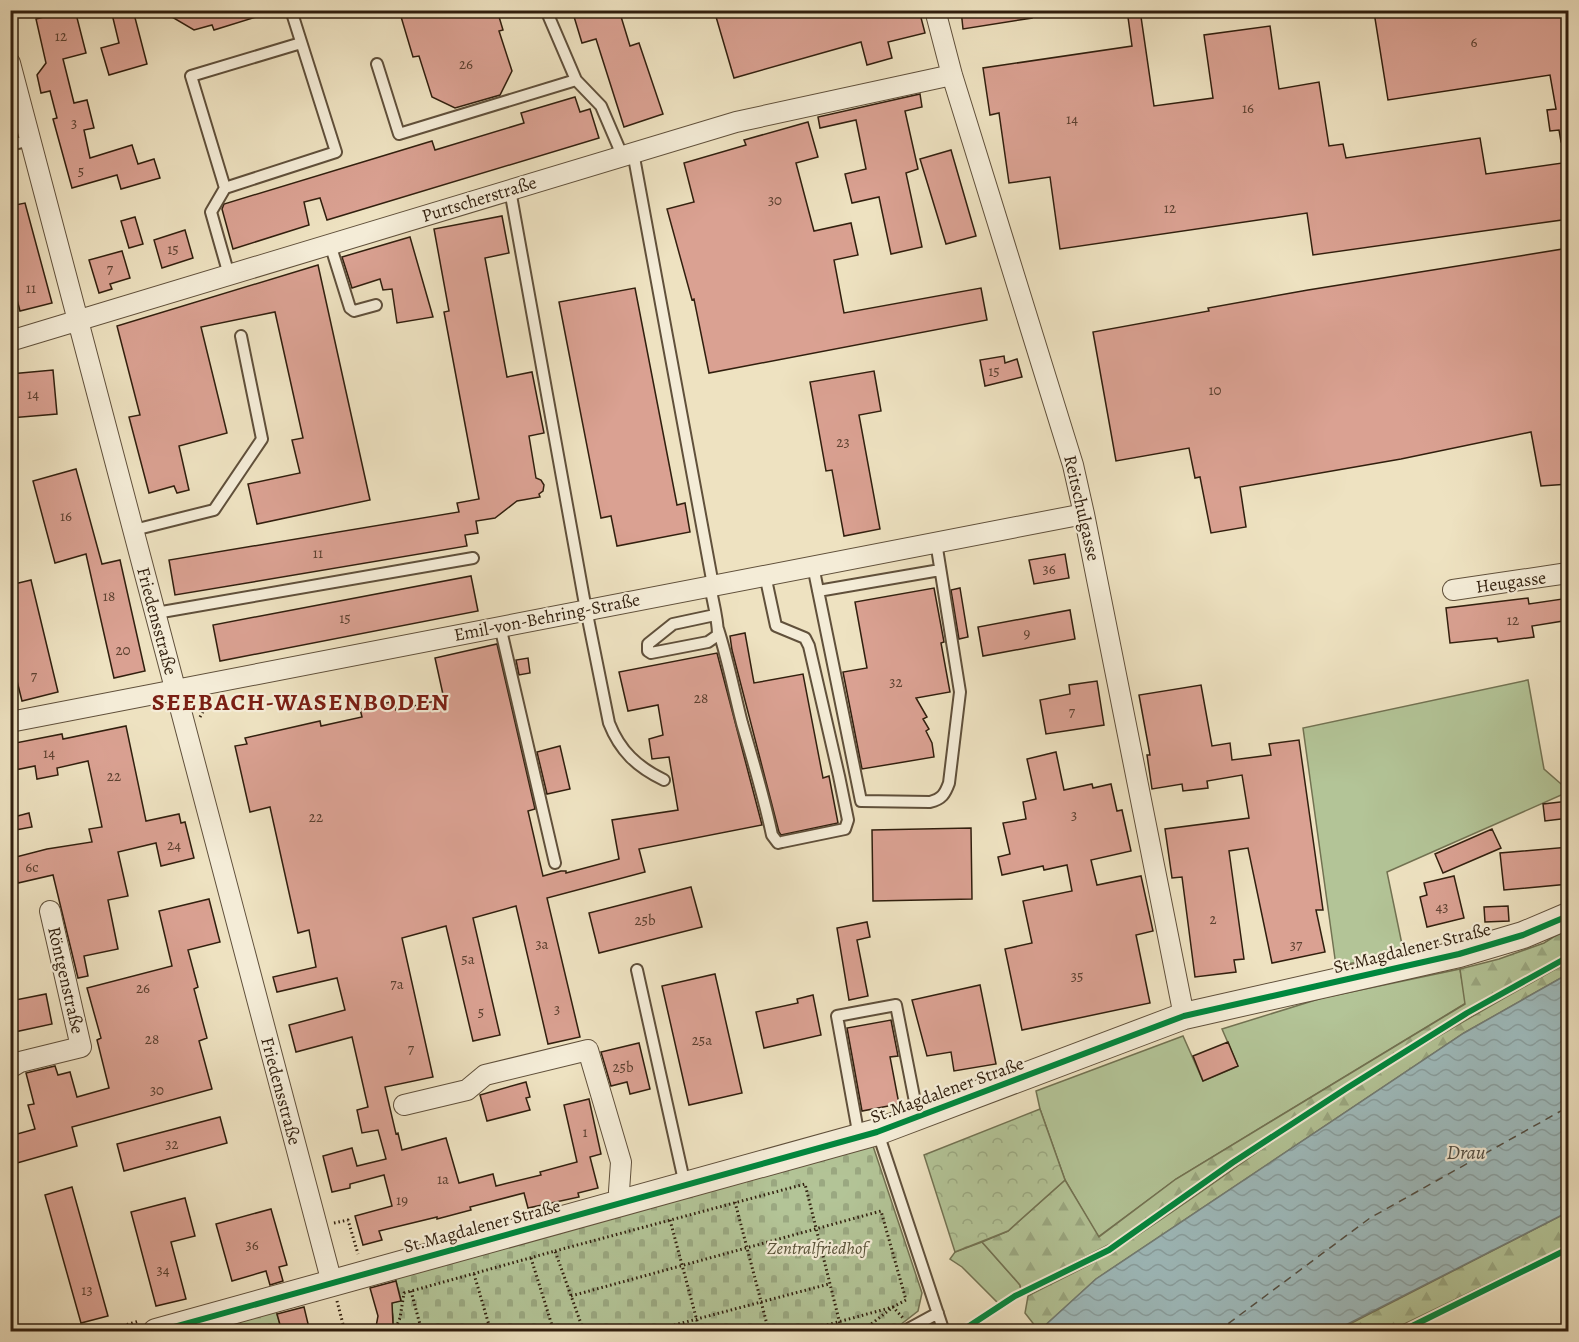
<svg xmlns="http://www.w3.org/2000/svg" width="1579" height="1342" viewBox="0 0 1579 1342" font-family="Alegreya,serif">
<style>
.grass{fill:#b3c497;stroke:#727252;stroke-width:1.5}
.forest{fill:url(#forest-firs);stroke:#727252;stroke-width:1.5}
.cemetery{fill:url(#cemetery-stones);stroke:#727252;stroke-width:1.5}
.park{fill:url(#park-crowns);stroke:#727252;stroke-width:1.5}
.water{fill:url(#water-waves);stroke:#727d77;stroke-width:1.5}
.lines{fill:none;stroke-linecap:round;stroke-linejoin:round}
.ferry{stroke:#524e43;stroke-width:1.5;stroke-dasharray:8 6;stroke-linecap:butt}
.building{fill:#daa192;stroke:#311f0e;stroke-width:1.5}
.service-casing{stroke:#60503b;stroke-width:14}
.minor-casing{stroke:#60503b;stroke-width:22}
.tertiary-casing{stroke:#60503b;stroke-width:28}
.path{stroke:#311f0e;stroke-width:3;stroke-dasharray:1.5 3;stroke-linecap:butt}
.service{stroke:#f4ecd7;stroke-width:10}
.minor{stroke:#f4ecd7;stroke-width:20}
.tertiary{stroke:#f4ecd7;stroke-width:26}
.cycleway-casing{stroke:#f4ecd7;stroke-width:10}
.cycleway{stroke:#00873e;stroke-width:6}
.labels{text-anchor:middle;stroke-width:4.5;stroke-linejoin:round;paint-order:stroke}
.number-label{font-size:15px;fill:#5b402f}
.street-label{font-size:18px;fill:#311f0e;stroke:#f4ecd7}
.park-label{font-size:18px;font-style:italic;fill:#585137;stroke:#f4ecd7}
.water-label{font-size:20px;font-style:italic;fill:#524e43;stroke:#f4ecd7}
.district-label{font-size:24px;font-weight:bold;letter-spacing:1.5px;fill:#7a1f14;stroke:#f4ecd7}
</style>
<defs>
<pattern id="forest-firs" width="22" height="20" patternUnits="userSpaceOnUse" patternTransform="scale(1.5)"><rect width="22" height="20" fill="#b3c497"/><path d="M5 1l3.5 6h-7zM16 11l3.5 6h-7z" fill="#9aa881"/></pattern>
<pattern id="cemetery-stones" width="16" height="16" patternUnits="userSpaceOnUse" patternTransform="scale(1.5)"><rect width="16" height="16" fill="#b3c497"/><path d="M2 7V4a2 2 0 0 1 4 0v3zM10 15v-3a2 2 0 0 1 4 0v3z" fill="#9aa881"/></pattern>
<pattern id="park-crowns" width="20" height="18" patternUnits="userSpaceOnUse" patternTransform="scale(1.5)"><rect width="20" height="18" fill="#b3c497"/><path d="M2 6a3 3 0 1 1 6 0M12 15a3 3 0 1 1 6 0" fill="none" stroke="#9aa881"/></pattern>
<pattern id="water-waves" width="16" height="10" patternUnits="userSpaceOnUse" patternTransform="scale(1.5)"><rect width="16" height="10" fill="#9ebbbd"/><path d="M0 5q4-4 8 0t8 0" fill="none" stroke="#89a0a1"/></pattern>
</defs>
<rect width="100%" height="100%" fill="#eee2c1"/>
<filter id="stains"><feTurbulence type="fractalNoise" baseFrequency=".00333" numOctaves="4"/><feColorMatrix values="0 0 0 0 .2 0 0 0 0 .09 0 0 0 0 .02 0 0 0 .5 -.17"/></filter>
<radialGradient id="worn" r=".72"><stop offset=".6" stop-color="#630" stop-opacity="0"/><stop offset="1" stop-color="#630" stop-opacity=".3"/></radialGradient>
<path class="grass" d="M1528 680 1544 769 1568 790V792L1387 872 1404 954 1336 966 1303 728Z
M1460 969 1466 1003 1176 1179 1098 1237 1065 1180 1040 1109 1036 1091 1183 1036 1203 1081 1238 1066 1222 1029 1322 998Z
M982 1242 1020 1285 1021 1290 998 1303 962 1267 950 1259 955 1252Z"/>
<path class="forest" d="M1568 928V954L1443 1024 1286 1124 1118 1240 1021 1290 1020 1285 982 1242 1008 1231 1065 1180 1099 1237 1176 1179 1465 1004 1460 969 1499 959 1544 943Z
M1568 962V974L1464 1033 1096 1279 1039 1331 1025 1313 1028 1296C1056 1281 1086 1268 1113 1251 1183 1207 1249 1156 1319 1110 1400 1057 1484 1009 1568 962Z
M1568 1212V1245L1390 1331 1334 1332Z"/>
<path class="cemetery" d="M873 1146 922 1293 918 1311 891 1332 390 1331C395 1321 394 1314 389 1304L401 1300 395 1278Z
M276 1311 282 1331 198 1332Z"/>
<path class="park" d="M1040 1109 1065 1180 1008 1231 955 1252 924 1155Z"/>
<path class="water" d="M1568 974V1212L1334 1331H1039L1096 1279 1464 1033Z"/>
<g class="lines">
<path class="ferry" d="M1217 1332 1370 1218 1568 1107"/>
</g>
<path class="building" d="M70 10H75L86 53 63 59 74 103 87 100 94 128 84 130 90 158 132 145 138 164 154 159 160 178 121 189 117 175 72 188 53 119 57 118 50 91 41 93 37 75 46 63 36 19Z
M111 10H133L147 64 109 75 101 48 119 43Z
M160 10H266V14L214 30 212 25 194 30Z
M399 10H497L503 30 499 31 512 71 500 95 455 108 432 97 419 56 413 57Z
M572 10H619L630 46 639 43 663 114 624 127 596 39 582 43Z
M714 10H919L925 33 888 42 892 58 867 65 861 42 734 78Z
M961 10H1031L1032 18 963 29Z
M1127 10H1140L1154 106 1213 98 1204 35 1270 26 1279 89 1319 82 1329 146 1343 144 1346 158 1480 138 1486 174 1569 162V219L1313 255 1307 213 1060 249 1050 177 1009 183 999 113 990 115 983 68 1132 46Z
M1385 10H1569V141L1561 142 1559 130 1550 131 1547 110 1556 109 1550 75 1388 100 1374 12Z
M920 94 922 107 905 111 918 169 906 173 922 247 891 254 879 197 852 203 845 174 866 169 856 120 820 128 818 117Z
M575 97 580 112 590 109 599 138 327 220 320 198 304 202 309 225 233 249 222 209 224 204 432 141 435 150 524 123 521 113Z
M808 122 818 157 796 163 814 231 851 223 858 255 834 260 844 313 981 288 987 320 709 373 694 299 692 300 667 209 694 202 684 163 746 145 744 140Z
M951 150 976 236 946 244 920 159Z
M25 203 52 303 20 311 10 273V206Z
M502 216 509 253 485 258 507 377 532 372 544 433 529 436 536 478 541 480 544 485 543 491 539 494 540 497 517 501 495 518 476 521 478 533 465 535 467 546 175 595 169 560 459 512 457 503 479 499 444 312 449 311 434 229Z
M135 217 143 244 129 248 121 221Z
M185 230 193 258 162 268 154 240Z
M410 237 433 317 397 323 392 289 383 290 380 279 352 288 342 257Z
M1569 248V484L1541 486 1531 432 1401 459 1240 487 1246 527 1211 533 1200 477 1195 478 1189 448 1116 461 1093 332 1209 311 1208 308 1308 290Z
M122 251 130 278 110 284 112 289 99 293 89 260Z
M318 265 370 500 257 524 248 484 300 473 292 440 303 438 275 312 201 327 227 433 179 446 189 490 177 493 174 486 149 493 129 417 140 415 117 326Z
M635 288 677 505 685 503 690 532 617 546 611 516 601 518 559 302Z
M1004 356 1005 363 1017 359 1022 377 985 386 980 360Z
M53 370 57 414 10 418V374Z
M874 371 881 411 859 415 880 529 844 536 832 470 826 471 810 382Z
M76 469 102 564 120 560 145 671 114 678 86 554 55 563 33 481Z
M1065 554 1069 578 1034 584 1029 560Z
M471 576 478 611 220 661 213 625Z
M31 580 58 692 22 701 10 653V585Z
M934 588 944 642 941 643 950 692 916 698 927 717 923 719 929 729 926 731 932 743 934 757 862 769 843 672 867 668 855 602Z
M960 588 968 637 959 639 951 590Z
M1528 598 1529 604 1569 598V620L1532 626 1534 637 1498 642 1497 638 1450 643 1446 608Z
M1070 610 1075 639 983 656 978 627Z
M745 633 754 683 803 674 823 778 829 776 838 823 781 835 779 832 732 650 730 636Z
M497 644 535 809 528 811 543 876 561 871H566V873L619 859 612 820 678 810 669 757 652 759 649 739 663 735 658 705 628 711 619 672 717 653 762 825 639 849 645 872 547 898 580 1037 548 1044 516 906 473 918 500 1035 473 1041 446 926 402 938 433 1077 385 1087 396 1134 398 1133 402 1150 446 1138 459 1183 493 1174 496 1186 541 1175 540 1172 577 1162 564 1105 589 1099 601 1154 590 1157 598 1188 578 1193 579 1197 528 1208 524 1193 470 1207 471 1210 437 1219V1217L379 1231 382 1240 363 1245 355 1216 392 1206 384 1175 350 1184V1188L332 1192 323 1156 352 1148 357 1166 386 1159 378 1130 362 1133 357 1110 368 1107 352 1037 296 1052 289 1025 345 1010 337 978 277 992 273 977 316 967 309 930 298 933 270 807 250 812 235 746 247 744 245 738 320 721 321 726 362 717 360 709 395 701 396 710 444 699 435 658Z
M528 658 530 673 519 675 516 660Z
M1097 681 1104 725 1046 734 1040 700 1070 694 1069 685Z
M1201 685 1212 746 1230 743 1232 760 1271 755 1269 744 1299 740 1323 910H1316L1325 952 1272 963 1248 848 1229 851 1244 959 1234 960 1236 972 1195 977 1182 877 1172 878 1165 829 1249 818 1242 775 1207 781 1208 788 1183 791 1182 784 1152 789 1147 755H1150L1139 695Z
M126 726 146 821 179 814 181 823 185 822 194 858 161 866 156 843 118 852 128 896 108 900 118 949 84 956 88 976 78 978 53 875 18 883 12 858 47 849 92 842 89 829 102 827 88 761 57 768 58 775 37 779 35 766 10 771V744L62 734 63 739Z
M560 746 570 789 547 794 537 752Z
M1056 752 1064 790 1092 784 1093 788 1111 784 1117 811 1122 810 1131 851 1091 860 1097 885 1141 876 1153 931 1136 935 1150 1003 1022 1030 1005 949 1032 943 1023 901 1072 891 1067 865 1044 870 1043 866 1002 875 998 857 1010 854 1003 823 1026 819 1023 802 1036 799 1027 759Z
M1569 801V818L1545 821 1543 804Z
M29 813 32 827 10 831V818Z
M971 828 972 899 873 901 872 830Z
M1492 829 1501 848 1443 873 1435 854Z
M1569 847V884L1504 890 1500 853Z
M1454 876 1464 918 1427 927 1420 897 1427 895 1424 883Z
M691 887 702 927 599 953 589 913Z
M209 899 220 942 188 950 198 987 194 989 207 1038 199 1041 212 1089 72 1127 77 1146 10 1165V1136L35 1129 28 1105 34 1104 26 1073 55 1066 58 1075 70 1072 77 1097 109 1088 97 1040 101 1038 87 988 172 966 159 911Z
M1508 906 1509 921 1485 922 1484 907Z
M867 922 870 937 857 940 868 996 849 1000 837 928Z
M715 974 742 1093 689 1105 662 986Z
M980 985 996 1064 954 1071 951 1052 927 1056 912 1000Z
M46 994 52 1024 10 1033V1001Z
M813 995 821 1035 764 1048 756 1012 798 1003 797 999Z
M891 1020 898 1056 890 1057 899 1104 862 1111 847 1028Z
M1228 1042 1238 1066 1203 1081 1193 1056Z
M639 1043 650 1089 630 1094 627 1082 611 1086 601 1052Z
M526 1082 530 1097 526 1098 530 1110 487 1121 480 1095Z
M220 1117 227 1143 124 1171 117 1144Z
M72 1187 108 1316 81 1323 45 1195Z
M185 1198 195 1236 171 1242 186 1299 156 1306 131 1212Z
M271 1209 287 1265 279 1267 283 1281 270 1285 266 1271 232 1281 216 1224Z
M396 1281 401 1301 392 1303 393 1324 390 1332H375L378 1316 370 1288Z
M304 1307 310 1332H282L277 1314Z"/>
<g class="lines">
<g class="service-casing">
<path id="service" d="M546 10 576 80 601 106 622 155
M377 64 399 134 576 80
M10 145 31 140
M633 152 713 585
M225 188 191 76 301 43
M510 190 584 599 609 723C620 751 637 767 664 780
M330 244 350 308 354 311 376 305
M229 275 211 212 225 188 336 152 291 10
M134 530 214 510 262 439 241 336
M813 566 861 801 930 802C942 799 945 794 949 783L960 692 936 542
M710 586C713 602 718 619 718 635L708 642 651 653 648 651V644L673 624 715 615
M818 591 940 570
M156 613 473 558
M500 626 555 863
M718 629C728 660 734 692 742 723 753 761 764 797 772 835L778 843 782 842 845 829 848 820 839 776 809 646 805 638 776 626 765 575
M637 970 685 1185
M878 1133 944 1332
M859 1137 837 1016 896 1005 918 1117
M903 1332 938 1313"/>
</g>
<g class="minor-casing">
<path id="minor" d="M935 10 952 75 1073 465 1084 514 1184 1016
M10 63 332 1283
M10 341 736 122 952 75
M1453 590 1568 573
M10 722 1084 514
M10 1068 20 1062 81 1047 50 911
M404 1105 467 1090 485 1075 588 1050 621 1162 619 1191 622 1203"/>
</g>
<g class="tertiary-casing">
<path id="tertiary" d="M156 1332 877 1132 1184 1016 1459 954 1523 935 1568 916"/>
</g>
<path class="path" d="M200 717 205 708 210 703
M735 1202 769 1332
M670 1220 700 1332
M334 1223 348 1220 358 1254
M555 1251 805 1184 842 1332
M531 1258 554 1332
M474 1274 491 1332
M411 1291 422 1332
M571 1296 881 1211 906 1300 893 1307 861 1332
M337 1301 345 1332
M101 1332 139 1321
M394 1332 400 1318 404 1293 555 1251 584 1332
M648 1332 829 1284
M801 1332 893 1307 903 1318"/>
<use href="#service" class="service"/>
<use href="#minor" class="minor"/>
<use href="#tertiary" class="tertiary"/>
<g class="cycleway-casing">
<path id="cycleway" d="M156 1332 877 1132 1184 1016 1459 954 1523 935 1568 916
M960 1332 1015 1296 1109 1250 1232 1163 1347 1088 1467 1013 1568 957
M1400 1332 1568 1249"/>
</g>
<use href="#cycleway" class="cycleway"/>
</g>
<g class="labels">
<g class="number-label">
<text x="61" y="41">12</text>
<text x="1474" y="47">6</text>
<text x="466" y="69">26</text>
<text x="1248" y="113">16</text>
<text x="1072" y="124">14</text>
<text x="74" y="128">3</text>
<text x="81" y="176">5</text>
<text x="775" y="205">30</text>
<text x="1170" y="213">12</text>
<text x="173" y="254">15</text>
<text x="110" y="274">7</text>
<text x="31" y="293">11</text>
<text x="994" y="376">15</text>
<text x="1215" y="395">10</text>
<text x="33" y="399">14</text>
<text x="843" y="447">23</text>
<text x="66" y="521">16</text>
<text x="318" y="558">11</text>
<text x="1049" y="574">36</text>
<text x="109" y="601">18</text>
<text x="345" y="623">15</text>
<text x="1513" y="625">12</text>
<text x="1027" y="638">9</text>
<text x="123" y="655">20</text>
<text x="34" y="681">7</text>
<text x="896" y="687">32</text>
<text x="701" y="703">28</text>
<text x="1072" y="717">7</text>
<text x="49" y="758">14</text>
<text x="114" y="781">22</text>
<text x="1074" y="820">3</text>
<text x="316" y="822">22</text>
<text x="174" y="850">24</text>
<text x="32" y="872">6c</text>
<text x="1442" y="912">43</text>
<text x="1213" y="924">2</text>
<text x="645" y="925">25b</text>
<text x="542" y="949">3a</text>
<text x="1296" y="950">37</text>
<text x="468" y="964">5a</text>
<text x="1077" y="981">35</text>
<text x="397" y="989">7a</text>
<text x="143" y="993">26</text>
<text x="557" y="1014">3</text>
<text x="481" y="1017">5</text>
<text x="152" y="1044">28</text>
<text x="702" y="1045">25a</text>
<text x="411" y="1054">7</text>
<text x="623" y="1072">25b</text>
<text x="157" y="1095">30</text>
<text x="585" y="1137">1</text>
<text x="172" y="1149">32</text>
<text x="443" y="1184">1a</text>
<text x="402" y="1205">19</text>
<text x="252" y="1250">36</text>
<text x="163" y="1275">34</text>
<text x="87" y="1295">13</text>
</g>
<g class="street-label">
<text transform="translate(479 199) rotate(-17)" y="6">Purtscherstraße</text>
<text transform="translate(1082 508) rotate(77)" y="6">Reitschulgasse</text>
<text transform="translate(1511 582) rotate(-8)" y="6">Heugasse</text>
<text transform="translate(547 617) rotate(-11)" y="6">Emil-von-Behring-Straße</text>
<text transform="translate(157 621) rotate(75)" y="6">Friedensstraße</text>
<text transform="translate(1412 948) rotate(-14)" y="6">St.Magdalener Straße</text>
<text transform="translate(66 980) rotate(77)" y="6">Röntgenstraße</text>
<text transform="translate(947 1090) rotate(-20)" y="6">St.Magdalener Straße</text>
<text transform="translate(281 1091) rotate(75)" y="6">Friedensstraße</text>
<text transform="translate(482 1226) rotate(-15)" y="6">St.Magdalener Straße</text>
</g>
<g class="park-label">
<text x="817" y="1254">Zentralfriedhof</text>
</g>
<g class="water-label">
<text x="1466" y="1159">Drau</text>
</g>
<g class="district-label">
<text x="301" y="710">SEEBACH-WASENBODEN</text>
</g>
</g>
<rect width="1579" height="1342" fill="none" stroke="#eee2c1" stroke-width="36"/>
<rect x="12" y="12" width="1555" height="1318" fill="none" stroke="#311f0e" stroke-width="3"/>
<rect x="18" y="18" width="1543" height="1306" fill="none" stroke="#311f0e" stroke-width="1.5"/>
<rect width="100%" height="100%" filter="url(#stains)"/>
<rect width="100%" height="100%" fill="url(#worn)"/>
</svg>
